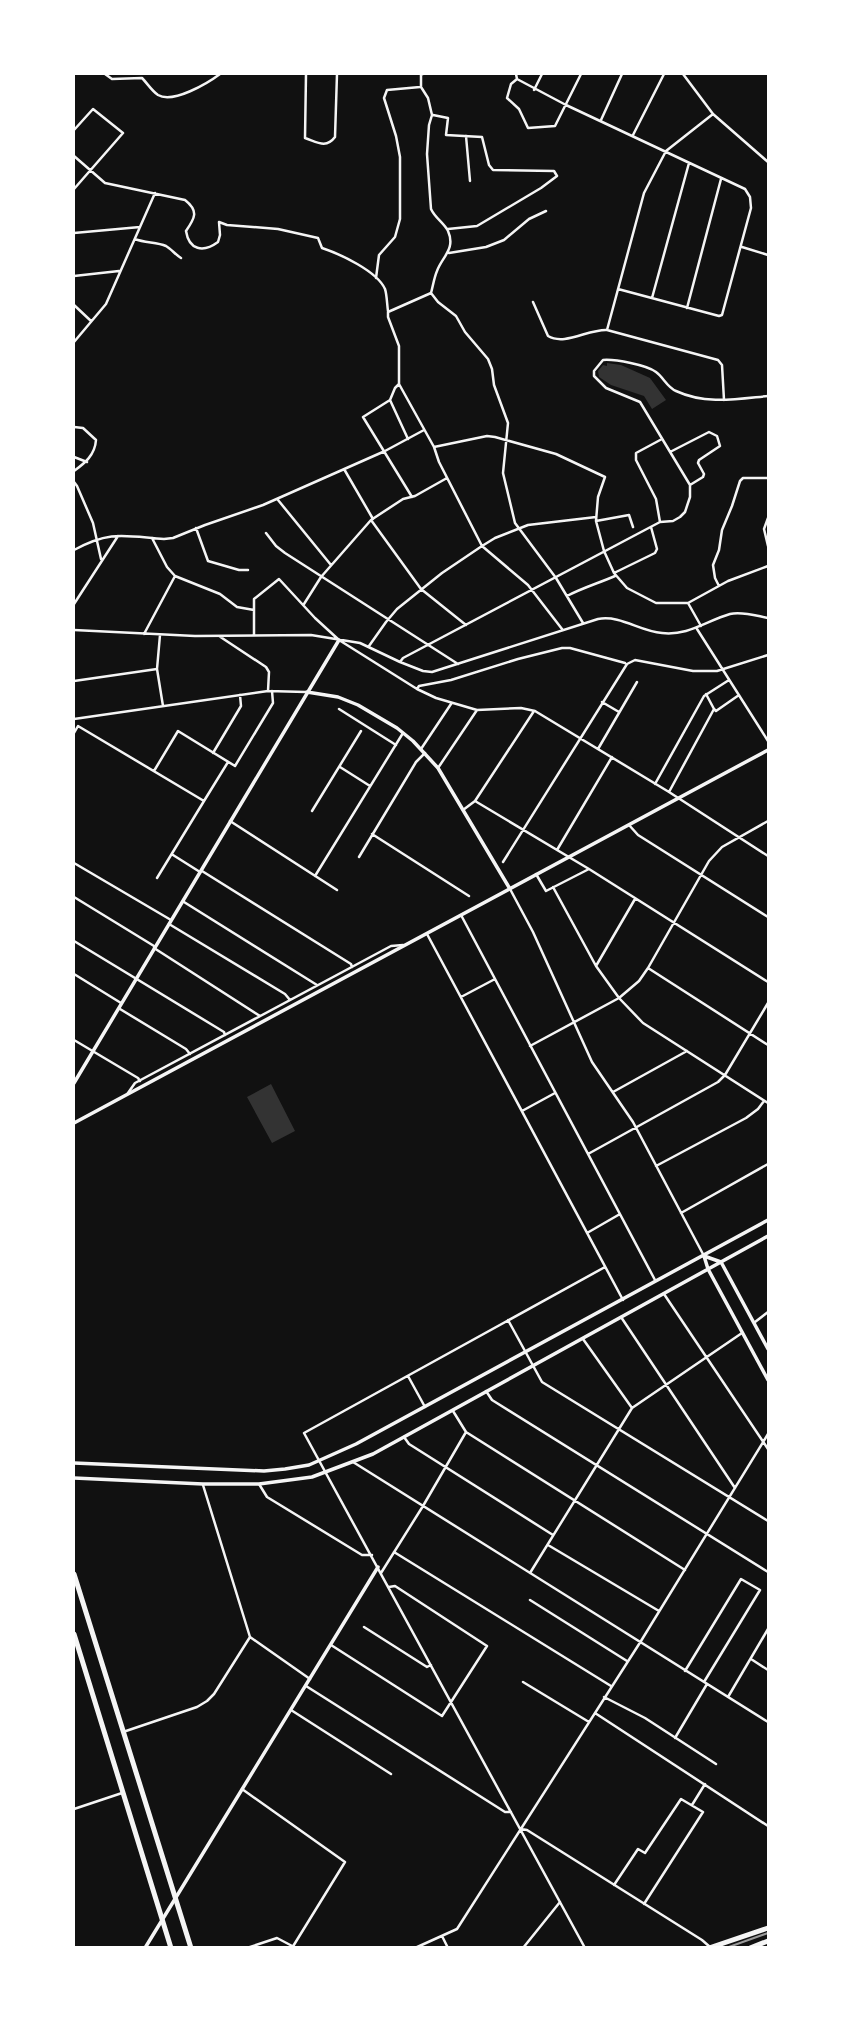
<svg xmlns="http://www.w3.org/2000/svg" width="842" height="2021" viewBox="0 0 842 2021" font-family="'Golos Text',sans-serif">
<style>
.water{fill:#333}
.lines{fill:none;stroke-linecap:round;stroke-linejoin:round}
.minor{stroke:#f5f5f5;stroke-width:2.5}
.tertiary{stroke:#f5f5f5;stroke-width:3.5}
.trunk{stroke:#f5f5f5;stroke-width:5}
.tram{stroke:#9a9a9a;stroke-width:2}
</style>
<rect width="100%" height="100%" fill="#111"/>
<path class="water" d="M607 363 621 365 650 378 666 400 652 409 644 396 611 385 599 377 598 371 603 365 607 366Z
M271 1084 295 1131 272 1143 247 1097Z"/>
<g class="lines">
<path class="minor" d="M105 74 112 79 142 78C147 83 152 91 158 95 173 104 208 83 220 74
M306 74 305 138C317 142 326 149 335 137L337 74
M423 74 421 75V87L428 98 432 115 429 125 427 154 431 209C435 218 444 223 448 231 456 249 442 257 437 271 434 278 433 286 431 293L388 312V317L399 346V384L434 447 439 462 482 546 528 585 562 629
M516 74 517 79 511 84 507 98 519 109 528 128 555 126 581 74
M683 74 713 114 768 162
M517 79 566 105 745 189 750 197 751 208 722 315 719 316 618 289
M534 90 542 74
M433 115 448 118 446 135 482 137 489 165 493 170 554 171 557 176 541 188 477 226 448 229
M601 120 622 74
M74 130 93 109 123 133 74 189
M633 135 664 74
M466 136 470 181
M74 156 105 183 185 200C199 211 195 218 186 231 189 250 203 253 218 242L220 235 219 222 227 225 278 229 318 238 322 248C340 254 377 271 385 289 387 295 387 305 388 311
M74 233 140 227
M135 239C145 243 157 242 166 246 171 249 176 255 181 258
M742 247 768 255
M449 253 486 247 504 240 529 219 546 211
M74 276 119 271
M376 278 379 255 395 237 400 219V157L396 136 384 98 387 90 420 87
M431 293 438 302 456 316 465 332 488 359 492 369 494 385 508 423 503 473 515 523 556 578 583 623
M652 298 689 163
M533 302 548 336C565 346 588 329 607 330L718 360 722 365 724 400
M74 305 91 321
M687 308 721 179
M607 330 644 193 666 151 713 114
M74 342 106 304 155 193
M399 384 395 388 390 400 408 439
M390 400 363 417 412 497
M74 427 83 428 96 440C95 455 85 463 74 471
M434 447 487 436 495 437 556 454 605 477 598 497 596 521 604 551 614 573 627 588 656 603H688L728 581 768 566
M670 452 709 432 717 436 720 446 699 460 698 463 704 474 703 477 690 485
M74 457 87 462
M344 469 373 519
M74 482 77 486 93 523 101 559
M278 500 331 565
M768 518 764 529 768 546
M371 520 421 589 466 625
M596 521 629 515 633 527
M660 522 656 499 636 460V453L662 439
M196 528 208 561 239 570H248
M266 533 276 546 285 553 458 664
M152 538 167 567 175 576 220 594 237 607 254 610
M74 550C110 530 125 536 164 539L173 538 205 525 263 505 385 451 424 430
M614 573 655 553 657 549 651 527
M719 586 715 578 713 565 719 550 722 530 732 506 740 481 743 478H768
M567 596C582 588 599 583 615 576
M688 603 701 626
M74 604 118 536
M304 604 321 577 371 520 403 499 415 496 447 478
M697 629 768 741
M74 630 195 636 311 635 360 643 400 662 423 671 432 672 598 619C621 615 639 631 662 633 688 636 706 621 730 614 742 611 757 616 768 618
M144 634 175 576
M160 635 157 669 163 706
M254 635V599L279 579 315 618 339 640 417 689 436 698 477 710 521 708 535 711 669 792 768 856
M219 636 266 667 269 672 268 691
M369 646 386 622 397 609 442 573 482 546 495 538 528 525 596 517
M400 662 403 658 660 522 673 521 680 517 685 512 690 497V485L640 402 606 388 594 376V371L603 360C615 359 647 365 656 372 664 378 667 387 676 391 706 405 737 399 768 396
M74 681 157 669
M417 689 419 686 451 680 518 659 562 648H570L625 663
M602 702 619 712
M339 709 396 745
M714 709 716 711 739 695
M74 719 268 691 306 692
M74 733 78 726 204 801 157 878
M421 749 451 704
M598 749 637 682
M213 753 241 706 240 695
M340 767 370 786
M438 768 477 710
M154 771 178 731 235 766 273 703 272 691
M655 784 704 696 729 680
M669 792 714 709 706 694
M204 801 228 762
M475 801 589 869 768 982
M463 810 475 801 534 711
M312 811 361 731
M230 821 337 890
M629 825 638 835 768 917
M372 834 469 896
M557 850 612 757
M173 855 200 872
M359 857 416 762 425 753
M503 862 627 664 635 660 693 671H717L768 655
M74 863 171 920
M202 871 351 964 352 967
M536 874 546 891 589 869
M315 876 403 733
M553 887 596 966 619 998 643 1023 768 1103
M510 889 533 932 592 1062 633 1122 704 1256
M74 897 154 946
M184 902 317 985
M461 915 655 1280
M169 924 285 994 290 1000
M427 934 623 1300
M74 941 224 1032 225 1035
M154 948 260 1016
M596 966 635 899
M648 968 768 1045
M74 974 121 1003
M461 997 495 979
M120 1009 186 1049 190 1054
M74 1040 138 1078 140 1081
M530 1046 619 998 639 981 648 968 709 861 722 847 768 821
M613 1092 687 1051
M128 1093 135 1083 391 946 403 945
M522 1111 555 1093
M588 1154 718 1082 725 1075 768 1003
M656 1166 746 1118 758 1109 764 1101
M681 1213 768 1164
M587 1233 620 1214
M664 1294 768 1449
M621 1317 735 1488
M508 1320 542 1382 768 1521
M755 1322 768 1312
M583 1339 632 1408
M408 1376 425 1407
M486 1391 492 1400 768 1572
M453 1411 466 1432 685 1570
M404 1437 409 1444 553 1535
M353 1462 768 1722
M259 1484 267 1497 362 1555H372
M548 1545 659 1611
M394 1552 611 1686
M381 1573 423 1506 466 1432
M530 1573 632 1408 742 1333
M530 1600 627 1661
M364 1627 427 1667 431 1665
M250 1637 310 1679
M331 1645 442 1716 487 1646 395 1586 389 1587
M751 1659 768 1670
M685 1671 741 1579 760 1590 704 1682
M523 1682 589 1722
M306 1686 505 1812H511
M604 1697 645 1718 716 1764
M728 1697 768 1629
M291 1710 391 1774
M595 1713 768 1826
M123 1732 197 1707 207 1701 214 1694 250 1637 203 1485
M675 1738 707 1684
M242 1789 345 1862 292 1948
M692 1805 705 1784
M74 1809 122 1793
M521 1829 527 1830 702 1940 710 1947
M614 1885 638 1849 645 1853 681 1799 703 1812 644 1904
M442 1936 448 1948
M247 1948 277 1938 296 1948
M415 1948 457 1929 641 1641 768 1434
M523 1948 560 1902
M585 1948 304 1433 605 1267"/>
<path class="tertiary" d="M307 692 338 697 358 705 397 728 413 741 438 768 510 889
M74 1083 339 640
M74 1123 768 750
M704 1256 708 1269 768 1380
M704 1256 721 1262 768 1349
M74 1463 264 1471 285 1469 309 1465 356 1444 768 1220
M74 1478 203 1484H259L312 1477 373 1454 768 1236
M145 1948 378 1567"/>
<path class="trunk" d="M74 1574 191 1948
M74 1634 171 1948
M709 1948 768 1928
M750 1948 768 1941"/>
<path class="tram" d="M726 1948 768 1933"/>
</g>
<rect width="842" height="2021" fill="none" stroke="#ffffff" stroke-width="150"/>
</svg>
